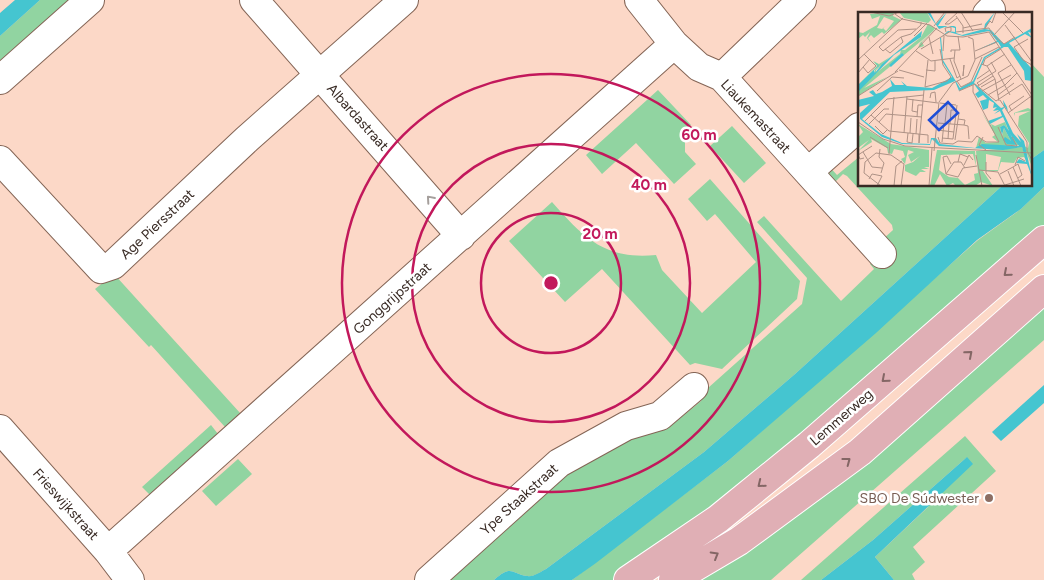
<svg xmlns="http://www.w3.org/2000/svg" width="1044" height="580" viewBox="0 0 1044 580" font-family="Figtree,sans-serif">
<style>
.green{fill:#91d4a1}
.water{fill:#45c5d0}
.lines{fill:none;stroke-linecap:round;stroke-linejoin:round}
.minor-casing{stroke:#846556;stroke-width:30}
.major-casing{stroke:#fff;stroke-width:30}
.minor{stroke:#fff;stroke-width:28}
.major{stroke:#e0afb5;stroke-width:28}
.oneway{stroke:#a59f9c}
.oneway2{stroke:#846665}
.ring{fill:none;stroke:#c2185b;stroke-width:2.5}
.education-dot{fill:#8d6e63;stroke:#fff;stroke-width:2}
.labels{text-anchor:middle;stroke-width:5;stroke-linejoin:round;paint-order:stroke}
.street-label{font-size:14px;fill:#382a24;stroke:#fff}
.education-label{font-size:14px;fill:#785e54;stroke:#fff;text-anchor:end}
.inset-river{fill:none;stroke:#45c5d0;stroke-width:2.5}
.inset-road{fill:none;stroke:#ae9286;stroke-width:1}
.view{fill:#1d4ed8;fill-opacity:0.15;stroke:#1d4ed8;stroke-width:2.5}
.inset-edge{fill:none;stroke:#382a24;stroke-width:2.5}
.centre{fill:#c2185b;stroke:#fff;stroke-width:2.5}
.ring-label{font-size:15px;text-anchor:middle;font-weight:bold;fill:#c2185b;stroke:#fff;stroke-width:5;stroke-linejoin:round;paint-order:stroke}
</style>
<rect width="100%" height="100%" fill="#fcd8c7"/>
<path class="green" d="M40 0H75L0 67V36Z
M1030 62 1044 77V150L1030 160Z
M658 90 691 125 685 132V152L696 164 674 184 636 143 602 174 586 155Z
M732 126 766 163 744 183 710 146Z
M859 157V185H1003L795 374 704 452 546 569C540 572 535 577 527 576 511 574 512 564 494 580H444L567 469 628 434 667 429 701 401 708 388 802 304 807 278 757 222 764 216 841 301 874 269 870 264 876 259 882 240 893 230 892 225 847 176 843 174 832 185 824 176 826 163 837 175Z
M710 179 800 281 797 299 722 369 695 363 690 365 602 269 565 302 509 241 552 202C584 238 605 260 656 255L662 270 702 313 756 262 715 214 707 221 688 199Z
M1044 187V231L825 424 616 580H572L728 461 978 240 1021 209Z
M114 274 241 414 225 427 151 345 149 347 95 289Z
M1044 297V340L771 580H696Z
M211 425 218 434 150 495 142 487Z
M965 436 996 471 913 547 925 562 912 574 915 580H894L875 557 927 508 967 457 873 540 821 580H801Z
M238 459 252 474 216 506 202 491Z"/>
<path class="water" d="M15 0H40L0 36V13Z
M1044 150V187L1021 209 977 240 876 333 728 461 596 563 572 580H494C512 564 511 574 527 576 534 577 540 572 546 569L704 452 795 374 1003 185H1030V160Z
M1044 385V403L1001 441 992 432Z
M967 457 973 464 875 557 894 580H821L873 540Z"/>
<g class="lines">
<g class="minor-casing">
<path id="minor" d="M254 0 461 236
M639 0 674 44 699 67 722 77 882 254
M987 14 991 10
M722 77 802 0
M0 80 90 0
M0 160 101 269 113 265 247 139 404 0
M808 172 859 127
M0 429 108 551 130 580
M108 551 674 44
M429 580 559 463 626 426 660 416 694 387"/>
</g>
<g class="major-casing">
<path id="major" d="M628 580 718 519 809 445 1044 240
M673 580 739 541 860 452 1044 289"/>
</g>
<use href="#minor" class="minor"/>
<use href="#major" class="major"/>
</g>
<defs><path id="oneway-chevron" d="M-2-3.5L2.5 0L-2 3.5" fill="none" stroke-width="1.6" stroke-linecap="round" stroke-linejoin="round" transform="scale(1.25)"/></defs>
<use class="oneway" href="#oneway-chevron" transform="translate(430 199) rotate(-131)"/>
<g class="oneway2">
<use href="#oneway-chevron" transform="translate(1007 273) rotate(139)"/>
<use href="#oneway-chevron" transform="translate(969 354) rotate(-41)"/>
<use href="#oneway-chevron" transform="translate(885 379) rotate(139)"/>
<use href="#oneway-chevron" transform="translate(847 461) rotate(-37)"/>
<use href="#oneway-chevron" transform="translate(761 484) rotate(141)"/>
<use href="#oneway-chevron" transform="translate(715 555) rotate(-30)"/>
</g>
<g class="ring">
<circle cx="551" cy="283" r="70"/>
<circle cx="551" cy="283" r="139"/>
<circle cx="551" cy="283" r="209"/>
</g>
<circle class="education-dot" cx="989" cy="498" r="5"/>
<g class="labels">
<g class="street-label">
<text transform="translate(756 116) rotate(47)" y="5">Liaukemastraat</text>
<text transform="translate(358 117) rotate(48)" y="5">Albardastraat</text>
<text transform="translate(157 224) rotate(-43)" y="5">Age Piersstraat</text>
<text transform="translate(392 298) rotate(-42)" y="5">Gonggrijpstraat</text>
<text transform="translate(841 417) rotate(-41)" y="5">Lemmerweg</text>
<text transform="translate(519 499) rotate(-42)" y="5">Ype Staakstraat</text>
<text transform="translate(66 504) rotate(48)" y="5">Frieswijkstraat</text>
</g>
<g class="education-label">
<text x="979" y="503">SBO De Súdwester</text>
</g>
</g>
<g transform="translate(858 12)">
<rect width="174" height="174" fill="#fcd8c7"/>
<path d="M36 0 35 4 43 8 26 22 24 20 16 26 13 23 10 26 13 31 9 26 12 20 7 25 5 23 0 27V20L5 21 19 13 22 4 14 7 12 2ZM26 5 36 9 28 19 25 16 28 14 24 17 19 16ZM41 0H69L73 8 70 11 46 6ZM70 12 77 16 76 18 64 30 66 34 60 36 62 31 74 20 6 76 29 65 0 84 1 75 17 62V58L21 54 13 61 15 62 0 73 19 54 15 49 21 52 32 45 18 58V61L42 42 43 38H47L63 25ZM170 96 174 98V155L166 134 170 136 171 131 160 114 161 104 172 99 157 101V104L156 101ZM124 101 134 116 133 112 137 114 147 110 151 120 146 113 142 115 144 124 146 116 153 129 149 130 159 133 152 122 161 133 118 136 121 125 128 131 140 130 134 125 137 123ZM0 112 33 132 71 138V155H66L71 157H63L68 160H62L58 164 47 159V153L55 150 62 144 53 150 50 143 56 140 50 138 47 152 43 147 47 145 45 139 36 137 34 142 30 141 29 136 13 127 14 130 0 139 11 128 0 136V125L5 120ZM164 135 169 149 166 145 159 146 156 151 143 150 140 159H125L135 174 123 170 117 174H98L95 171 89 174 82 162 76 174H72L79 138 117 139 118 154 115 142 83 143 81 158 91 165 100 166 107 173 117 168 116 162 120 161 118 139ZM128 142 143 145 140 158H128Z" fill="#91d4a1" fill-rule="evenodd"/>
<path d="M69 0H72L78 12 89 0 80 14H96L98 15V21L104 23 126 17 127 12 137 0 127 17 133 18 146 32 174 16V21L170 20 174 26 167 22 151 31 174 57V69L167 68 166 59 150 35H146L127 46 116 71 143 96 146 95 145 88 149 95 150 100 147 95 144 98 155 121 163 130 159 122 166 129 174 165 169 152 158 151 161 147 168 150 164 135 145 138 81 134 74 127 72 133 44 132 24 125 2 107V101L12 92 0 95V88L16 84 11 80 15 78 18 82 24 80 34 74 32 67 37 73H46L43 69 49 74 74 76 94 65 84 49 82 26 90 19 97 20V16L90 14 81 17ZM131 19 139 29 119 38 140 30 143 35 126 45 115 69 102 76 85 48 83 25 91 20 105 24ZM97 69 101 79 116 72 121 79 117 82 120 86 125 83 129 87 122 89 125 98 130 96 131 88 136 91 135 96 139 95 135 99 141 98 136 102 142 99 144 104 130 109 132 112 145 105 151 119 146 113 142 115 144 123 146 116 153 129 147 125 145 128 149 132 159 133 152 122 161 134 124 132 117 136 82 132 78 126H73L72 132 44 131 23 122 4 107 32 80 76 78ZM64 19 63 25 36 43 0 80V73L20 54 16 49 21 54 16 58 17 61 24 52Z" fill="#45c5d0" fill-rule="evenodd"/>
<path class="inset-river" d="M32 54 45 42"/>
<path class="inset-road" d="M13 0 31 4 41 0M103 0 115 19M144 0 165 21M37 2 44 7 72 13 89 24 105 25 131 20 174 83M98 4 105 14V21M99 6 91 12H87L100 0M147 13 174 50M76 14 87 0M105 16 124 12M127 16 132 9 134 11 138 0M58 17 40 18 21 35 25 39 43 25 53 22 63 13V10M98 20 131 16 135 23M136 23 157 0M56 24 69 11M136 24 146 32 157 25M71 25 75 42M170 27 156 35 165 48 174 53M27 37 32 41 45 30 43 25M63 37 93 19V15L87 16 88 20M97 38 96 49 103 67M58 39 73 49 96 46M85 39 86 24M117 39 139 30M93 40V38H102L100 24M92 47 99 66 102 64M117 47 141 35M0 48 45 6M70 48 67 75 89 69 93 65 85 53 82 37M123 52 129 54 137 67 141 89M125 53 127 47 143 37M129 54 147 42M5 55 10 61 18 54 6 42M41 58 66 65M68 58 77 59V49M37 60 79 16M0 61 12 47M105 64 106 53 105 64M119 67 132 58M99 69 103 75 113 70M113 70 124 45M121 73 119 71 138 59 133 50M120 74 135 64M123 75 137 67M19 79 34 65 46 66M101 79 117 72 138 89 164 72 174 87M124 79 153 63M130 83 147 73 159 61M140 83 156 71M152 83 140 61 153 53M0 84 40 59M72 86 73 81 77 80 78 90M49 87 80 91M55 87 54 99 59 100M142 88 169 130V139L174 148M82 91 98 93M154 99 151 94 166 84M150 101 172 85M13 103 31 119 70 123V131M59 105 60 93H65M100 107 107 108 106 113 110 114 111 127M7 109 29 87 66 83M0 110 25 127 47 134 174 141M21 110 28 102 64 105M80 111 106 113M87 111 89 92M11 112 26 97H31M92 112 93 98H99M17 114 25 122 29 118M140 115 148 133 159 134 154 125M79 118 96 120M46 121 49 84M50 121 49 130 54 131 55 122M52 121 53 106M58 122 59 107M61 122V131L66 78M12 125 30 136M80 125 82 131 95 132 100 129 114 130 119 124 128 130H141L115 80V73M125 125 121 133 128 138M84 126 95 127 99 93M90 127 91 112M97 128 101 101M84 130 86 111M22 137 21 145 26 151 23 161M76 139 81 90 95 71 110 64 117 48 115 27 110 25M5 140 14 155 24 156M31 142 36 85M118 143 124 174M6 146 2 147 0 143 14 134M100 150 102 142 110 145M128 150V161L133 167M106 153 111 143 115 148M157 153 160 145 167 149M155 155 160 152 164 163 160 166M121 158 140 160 147 174M150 159 156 174M88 162 100 165 105 156 119 154M88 162 85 145 89 144 93 152M88 162 96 150H103L107 156M142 162 155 155 163 174M11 167 14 162 24 164 19 174M147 173 166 167M23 174 6 161 7 150 18 141 33 143 46 152 43 174M36 174 38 154 44 149M71 174 74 136"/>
<path class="view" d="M90 90 100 101 81 118 71 108Z"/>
<rect width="174" height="174" class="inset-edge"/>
</g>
<circle cx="551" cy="283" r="8" class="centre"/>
<g class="ring-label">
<text x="699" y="140">60 m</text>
<text x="649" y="190">40 m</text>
<text x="600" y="239">20 m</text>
</g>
</svg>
